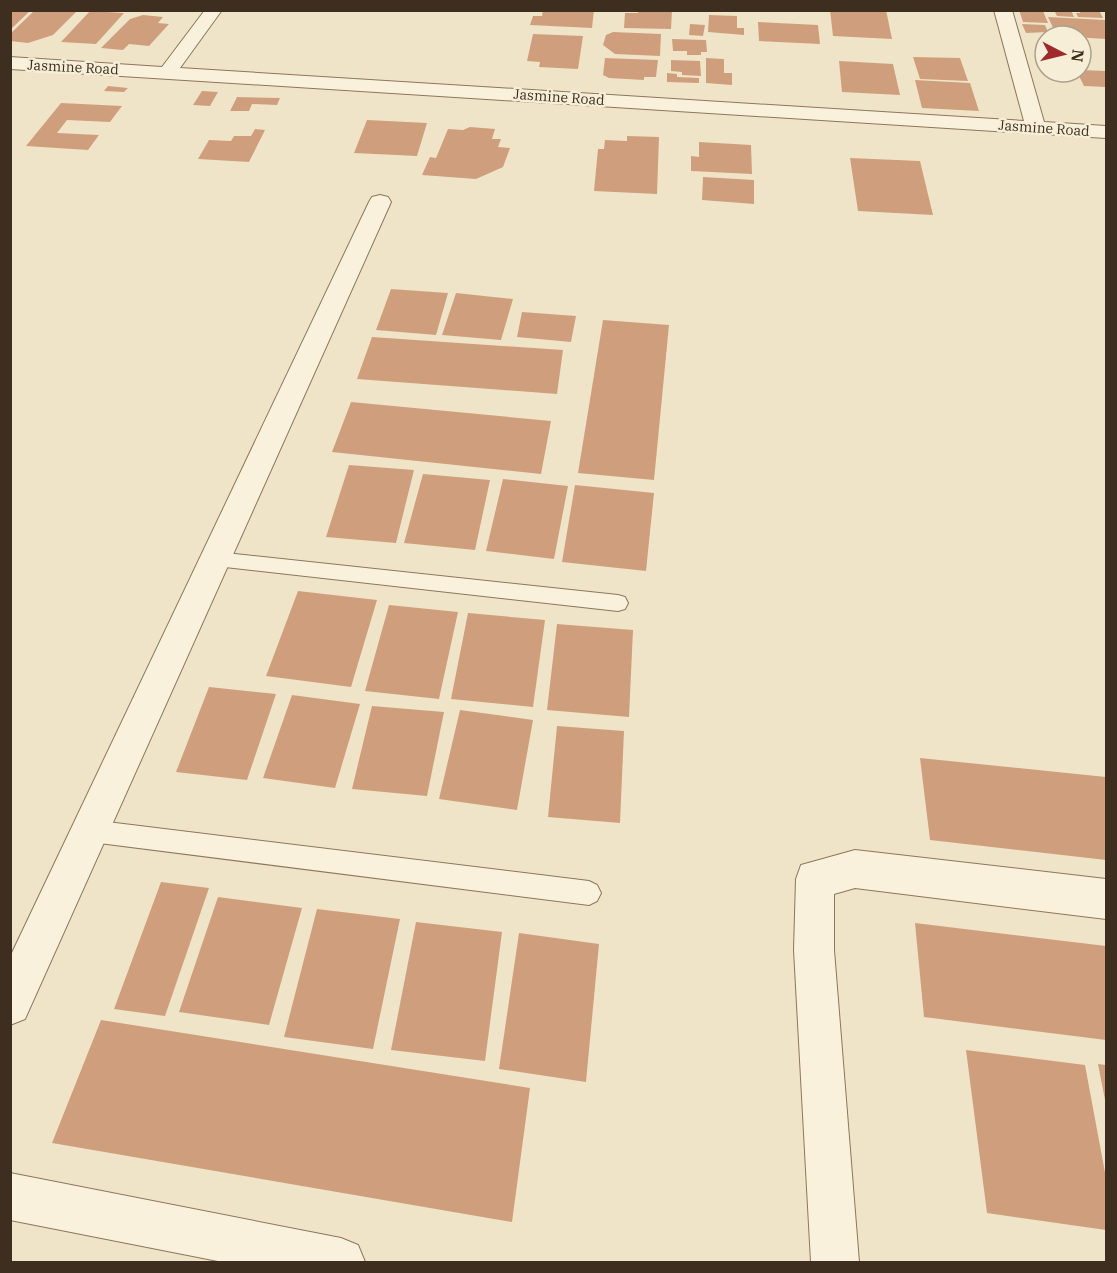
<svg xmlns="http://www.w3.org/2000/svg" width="1117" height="1273" viewBox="0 0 1117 1273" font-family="'IBM Plex Serif',serif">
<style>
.building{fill:#cf9f7d}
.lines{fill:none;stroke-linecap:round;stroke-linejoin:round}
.lane-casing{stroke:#8d765c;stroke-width:2}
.street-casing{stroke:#8d765c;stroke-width:2}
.lane{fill:#faf1dc;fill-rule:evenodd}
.street{fill:#faf1dc;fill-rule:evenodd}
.labels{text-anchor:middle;stroke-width:5;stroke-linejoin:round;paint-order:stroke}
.far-street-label{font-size:14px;fill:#3d2e20;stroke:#f7eed8}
</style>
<rect width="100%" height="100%" fill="#f0e4c8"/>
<path class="building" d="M10 10H31L10 30Z
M35 10H49L76 12 53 35 28 43 10 41V34Z
M543 10H594L592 28 530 25 533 16H542Z
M638 10H672L671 29 624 28 625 13H638Z
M830 10H886L892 39 833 36Z
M1019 10 1043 11 1048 23 1023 22Z
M1054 10H1071L1074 17 1057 16Z
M1079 10H1099L1103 18 1078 17 1076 13H1080Z
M90 11 124 13 96 44 61 42Z
M143 15 163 17 158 23 169 24 149 46 129 44 123 50 101 48 130 19Z
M709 15 737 16V28H744V35L708 32Z
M1048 17 1105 20 1106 39 1057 36Z
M758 22 818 25 820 44 759 41Z
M690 24 705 25 703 36 689 35Z
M1022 24 1045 25 1048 32 1026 33Z
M613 32 661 34 660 56 615 54 603 45 606 35Z
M533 34 583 36 578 69 539 67 540 62 527 61Z
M672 39 706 40 707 52H701V55H687V51H673Z
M913 57 960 58 968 81 920 79Z
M605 58 658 60 656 77H644V80L609 78 603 75Z
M706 58 724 59V73H732V85L706 83Z
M671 60 700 61 701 76 682 75V72L671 71Z
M839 61 893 64 900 95 842 92Z
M1081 70 1106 71V87L1084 86 1077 72H1081Z
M667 73 677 74V77L699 78V83L667 82Z
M915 80 970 83 979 111 922 108Z
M108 86 128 88 124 92 104 91Z
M202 91 218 92 210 106 193 105Z
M237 97 280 98 277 105 252 104 249 111H230Z
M61 103 122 106 110 122 67 120 57 133 99 135 88 150 26 146Z
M367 120 427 123 417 156 354 153Z
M470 127 495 129 492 139H501L498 147 510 148 503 167 476 179 422 175 430 157 436 158 448 129 463 130Z
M255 129 265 130 249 162 198 159 209 140 231 141 234 136H251Z
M627 136 659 137 657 194 594 191 598 149H604L605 140 627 141Z
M699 142 751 145 752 174 691 171V156L699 157Z
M850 158 920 161 933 215 858 211Z
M703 177 754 180V204L702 200Z
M391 289 448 293 436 335 376 330Z
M456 293 513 299 501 340 442 335Z
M522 312 576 316 571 342 517 337Z
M603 320 669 325 654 480 578 473Z
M372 337 563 350 557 394 357 379Z
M351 402 551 421 541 474 332 452Z
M349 465 414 470 396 543 326 537Z
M423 474 490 480 475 550 404 543Z
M503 479 568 486 554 559 486 551Z
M575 485 654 493 646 571 562 562Z
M298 591 377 600 351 687 266 676Z
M389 605 458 612 439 699 365 691Z
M468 613 545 620 533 707 451 699Z
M557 624 633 630 629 717 547 710Z
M209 687 276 694 247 780 176 772Z
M292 695 360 704 335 788 263 778Z
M372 706 444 712 427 796 352 789Z
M460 710 533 720 517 810 439 799Z
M557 726 624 731 620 823 548 817Z
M920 758 1106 777V860L930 840Z
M161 882 209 888 165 1016 114 1009Z
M218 897 302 908 269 1025 179 1012Z
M317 909 400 919 373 1049 284 1037Z
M416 922 502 932 485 1061 391 1050Z
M915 923 1106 946V1040L924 1017Z
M519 933 599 944 586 1082 499 1069Z
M101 1020 530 1088 512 1222 52 1143Z
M966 1050 1085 1065 1106 1178V1230L987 1213Z
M1098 1064 1106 1065V1100H1105Z"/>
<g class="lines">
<g class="lane-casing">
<path id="lane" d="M216 552 618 595 625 597 628 603 625 609 618 611 216 566 210 564 207 559 210 554Z
M91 820 589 881 597 885 601 893 597 901 589 905 91 842 83 839 80 831 83 823Z"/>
</g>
<g class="street-casing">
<path id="street" d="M205 10H222L180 68 1024 121 994 10H1012L1044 122 1106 126V138L10 69V57L162 67Z
M380 195 388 197 391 202 25 1019 10 1025V957L369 202 372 197Z
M855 850 1106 879V919L855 888 834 894V950L859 1262H811L794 950 796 879 801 865Z
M10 1173 341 1238 358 1245 365 1262H223L10 1220Z"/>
</g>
<use href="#lane" class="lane"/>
<use href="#street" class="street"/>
</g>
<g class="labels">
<g class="far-street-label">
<text transform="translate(73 67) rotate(3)" y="5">Jasmine Road</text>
<text transform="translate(559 97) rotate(4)" y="5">Jasmine Road</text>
<text transform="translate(1044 128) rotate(4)" y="5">Jasmine Road</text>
</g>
</g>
<rect width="1117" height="1273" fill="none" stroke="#3d2e20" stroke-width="24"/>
<g transform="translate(1063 54) rotate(97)"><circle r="28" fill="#f7eed8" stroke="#ada18e" stroke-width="1.5"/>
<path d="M0-4.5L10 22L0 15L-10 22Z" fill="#9e2a2b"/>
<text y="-9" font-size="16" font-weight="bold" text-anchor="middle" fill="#3d2e20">N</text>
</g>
</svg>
